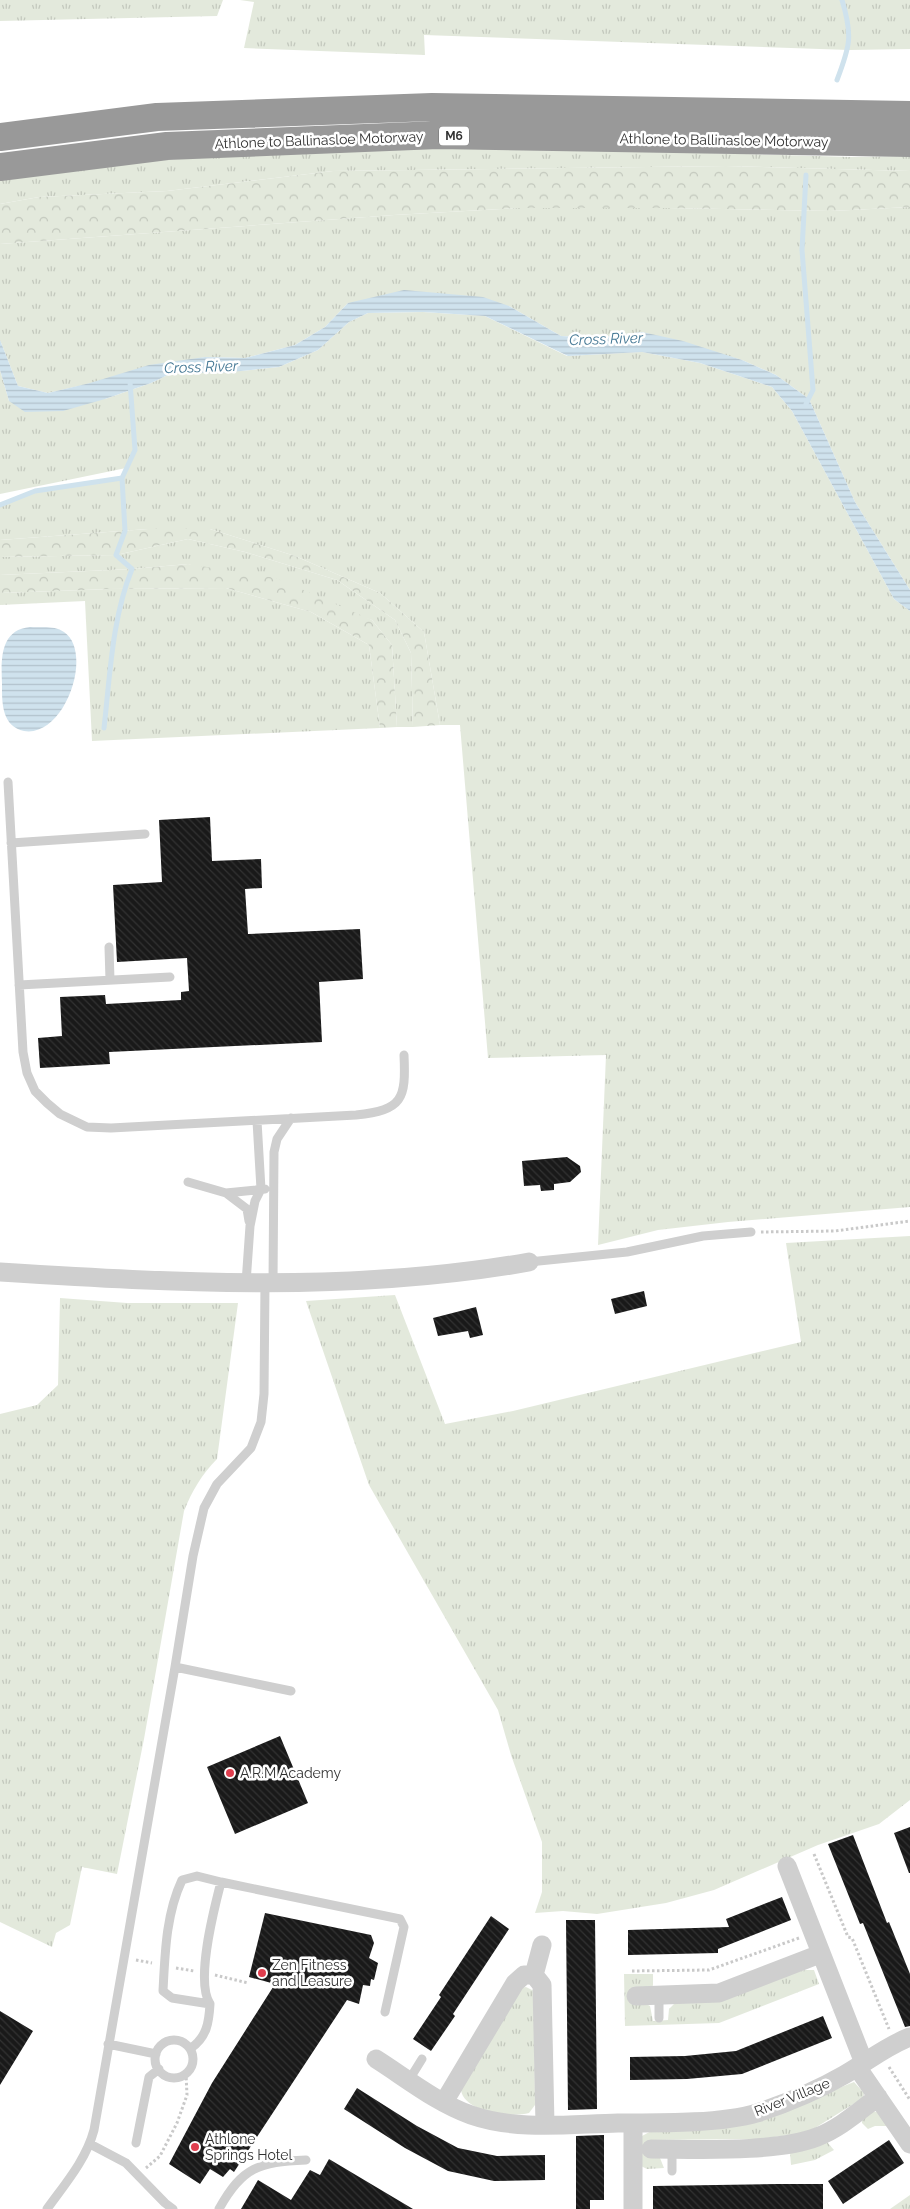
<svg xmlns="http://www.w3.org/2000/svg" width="910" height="2209" viewBox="0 0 910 2209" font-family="Raleway,sans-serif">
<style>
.grass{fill:url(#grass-tufts)}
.forest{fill:url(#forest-crowns)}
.water{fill:url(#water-rules)}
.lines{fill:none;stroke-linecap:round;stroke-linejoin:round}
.stream{stroke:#cfe2ed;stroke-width:5}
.building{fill:url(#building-back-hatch)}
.path{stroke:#c9c9c9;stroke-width:3;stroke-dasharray:2.5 2.5;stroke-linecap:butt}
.lane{stroke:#cfcfcf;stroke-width:9}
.street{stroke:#cfcfcf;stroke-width:19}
.highway{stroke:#999;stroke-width:28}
.poi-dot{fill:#e03e4e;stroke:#fff;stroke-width:2}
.labels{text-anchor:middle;stroke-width:5;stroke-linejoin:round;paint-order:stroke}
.shield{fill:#fff;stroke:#707070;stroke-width:1}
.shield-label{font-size:12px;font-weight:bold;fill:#323232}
.street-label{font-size:14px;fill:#323232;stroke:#fff}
.poi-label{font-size:14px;fill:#323232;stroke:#fff;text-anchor:start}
.water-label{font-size:15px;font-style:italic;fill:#427693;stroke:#fff}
</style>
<defs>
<pattern id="grass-tufts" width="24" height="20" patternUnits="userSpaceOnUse" patternTransform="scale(1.25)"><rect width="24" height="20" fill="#e3e9dc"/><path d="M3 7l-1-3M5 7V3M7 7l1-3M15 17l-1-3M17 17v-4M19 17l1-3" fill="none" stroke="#c3c8bd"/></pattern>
<pattern id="forest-crowns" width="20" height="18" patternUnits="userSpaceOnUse" patternTransform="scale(1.25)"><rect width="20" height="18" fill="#e3e9dc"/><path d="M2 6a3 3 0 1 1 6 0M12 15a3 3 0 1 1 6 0" fill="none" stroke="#c3c8bd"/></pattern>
<pattern id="water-rules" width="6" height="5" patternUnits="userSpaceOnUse" patternTransform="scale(1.25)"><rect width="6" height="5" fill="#cfe2ed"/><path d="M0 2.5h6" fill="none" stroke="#b2c2cc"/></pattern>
<pattern id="building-back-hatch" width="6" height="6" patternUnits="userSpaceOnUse" patternTransform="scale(1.25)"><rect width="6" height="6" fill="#191919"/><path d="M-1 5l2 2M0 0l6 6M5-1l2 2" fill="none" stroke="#323232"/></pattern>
</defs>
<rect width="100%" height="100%" fill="#fff"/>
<path class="grass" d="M0 0H223L217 16 0 21Z
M240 0H910V49L849 50 424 35 425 55 244 48 254 2Z
M371 149H562L852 157 910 156V171L726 166 333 171 167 191 39 197 0 204V177L142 161Z
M910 207V590L855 502 809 399 776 375 742 360 642 332 595 338 561 336 509 306 348 303 325 327 295 345 245 358 205 357 48 393 18 386 0 340V244L394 215 518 208H668L831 211Z
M423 312 485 316 567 356 642 352 700 363 772 387 792 411 894 599 910 611V1207L728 1222 658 1230 598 1245 606 1055 488 1058 460 725H440L424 632 380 593 295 556 210 529H148L0 540V505L35 491 121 478 126 468 0 494V370L9 401 105 399 151 383 172 373H221L279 367 318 350 349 322 368 313Z
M188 539 245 552 337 580 395 620 411 653 413 727H397L392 645 372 620 188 564 132 569 0 575V557L116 555Z
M226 588 311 612 369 645 380 728 92 741 85 601 0 605V593L110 589Z
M910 1236V1800L879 1824 818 1845 714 1890 666 1903 597 1914 563 1911 535 1913 542 1892V1842L511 1755 498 1710 369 1485 306 1301 395 1295 445 1424 513 1411 801 1342 786 1243Z
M60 1298 127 1303H238L217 1459C202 1474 192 1491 184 1511L144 1739 117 1874 82 1867 70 1925 56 1933 52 1947 0 1922V1414L37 1405 58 1385Z
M805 1970H814L819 1984 719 2023 625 2026 624 1974H653V1985L646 2004 650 2006 653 2021 668 2020 669 2009 674 2004Z
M526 1987 534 1991 535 2105 529 2113C510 2118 464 2112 461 2090L521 1988Z
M854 2082 864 2093 863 2098 807 2133 758 2139 648 2140V2156L660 2158 664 2168 647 2169 641 2166 642 2136 653 2130 811 2099Z
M871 2111 877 2112 888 2126H875L868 2129 862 2123V2118Z
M827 2142 834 2150 815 2160 791 2165 790 2153Z
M910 2195V2209H890Z"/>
<path class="forest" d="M726 166 910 171V207L831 211 668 208H518L394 215 0 244V204L39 197 167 191 333 171Z
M148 529H210L295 556 380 593 424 632 440 725 413 727 411 653 395 620 337 580 245 552 188 539 116 555 0 557V540Z
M188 564 276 578 372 620 392 645 397 727 380 728 369 645 311 612 226 588 110 589 0 593V575L132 569Z"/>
<path class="water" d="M404 290 483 297 509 306 561 336 595 338 642 332 683 341 742 360 776 375 809 399 855 502 910 590V611L894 599 792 411 772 387 700 363 642 352 568 356 485 316 423 312 368 313 349 322 318 350 279 367 221 373H172L151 383 105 399 63 411 25 412 9 401 0 370V340L18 386 48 393 90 383 149 365 205 357 245 358 295 345 325 327 348 303Z
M30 627C41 628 55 625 64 632 94 652 65 738 24 731 1 726 2 701 2 683 1 659 0 630 30 627Z"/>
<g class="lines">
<path class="stream" d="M837 80C850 46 853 36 842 0
M806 404 813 390 802 250 806 175
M0 505 35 491 122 478 135 450 130 382
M104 728C110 676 112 618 132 569L116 555 125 531 122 478"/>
</g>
<path class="building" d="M210 817 212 861 261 859 262 888 245 889 248 934 360 929 363 979 319 982 322 1042 109 1052 110 1064 40 1068 38 1038 62 1036 60 997 105 995 106 1004 181 1000V992L189 991 187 958 117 962 113 885 162 882 159 820Z
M567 1157 580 1166 581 1172 570 1182 554 1184V1190L541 1191 540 1185 524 1186 522 1161Z
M644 1291 647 1306 615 1314 611 1299Z
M476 1307 483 1335 470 1338 468 1331 438 1336 433 1318Z
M280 1736 308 1803 235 1834 207 1767Z
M910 1827V1873H909L894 1833Z
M853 1835 887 1923 889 1922 910 1974V2026L905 2027 863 1923 860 1924 828 1844Z
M782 1897 791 1920 718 1949V1953L628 1955V1930L729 1927 726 1919Z
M265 1913 371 1935 374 1943 369 1958 378 1963 374 1980 371 1979 370 1986 363 1985 359 2004 347 2000 234 2172 230 2169 223 2177 210 2169 200 2184 169 2164 212 2083 275 1984 249 1977Z
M491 1916 509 1929 453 2014 455 2016 431 2051 413 2039 441 1997 439 1995Z
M566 1920H595L597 2109 568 2110Z
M0 2011 33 2031 0 2085Z
M823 2016 832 2038 742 2074 687 2079 630 2080V2057L685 2056 736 2051Z
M357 2088 417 2126 458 2148 497 2156 545 2155V2180L494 2181 448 2171 405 2148 344 2109Z
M604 2135V2200H590V2209H576V2136Z
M889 2140 904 2163 843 2204 828 2181Z
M329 2159 413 2209H241L258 2180 291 2200 310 2170 320 2175Z
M778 2184H823V2209H653V2186Z"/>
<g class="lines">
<path class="path" d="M761 1232 835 1231 910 1221
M814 1854 848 1937 852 1938 889 2029
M136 1960 152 1963
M176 1968 194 1971
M632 1971 709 1970 799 1938
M215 1975 248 1983
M889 2067 910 2100
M146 2168 160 2156 177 2123 187 2095 186 2074"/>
<path class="lane" d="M8 782 23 1052 27 1073 35 1091 47 1103 60 1114 87 1127 111 1128 356 1115C403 1110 406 1099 404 1055
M11 843 145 834
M109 947 110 980
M19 985 170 977
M188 1182 226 1193 265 1189
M226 1193 247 1209 249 1221
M529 1262 627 1252 703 1236 751 1232
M246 1283 250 1226 255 1201 261 1189 257 1121
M273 1283 274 1152 277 1139 291 1118
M175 1667 193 1556 204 1508 217 1484 251 1448 261 1422 264 1394 265 1283
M659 1995V2018
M210 2004C195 1981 214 1909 221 1882
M155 2059a19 19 0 1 1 38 0a19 19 0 1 1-38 0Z
M108 2044 156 2054
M191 2048C207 2037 209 2022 210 2004L172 1998 163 1991C165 1953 166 1914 182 1880L197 1876 221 1882 400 1919 404 1927 385 2012
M409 2080 422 2059
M136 2143 149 2077 159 2069
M90 2144 126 2163 165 2203 173 2209
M672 2149V2171
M47 2209C65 2184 86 2160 94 2130L175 1667 291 1691
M219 2209C242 2167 259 2162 306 2160"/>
<path class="street" d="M0 1272C176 1283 355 1293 529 1262
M787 1866 864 2063
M534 1975 542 1945
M636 1996 719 1993 820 1954
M376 2059C406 2078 437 2103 471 2115 517 2131 569 2124 618 2123 658 2123 720 2124 757 2113 787 2103 818 2090 844 2075 867 2062 886 2046 910 2037
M857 2067 910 2144
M444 2102 515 1983 524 1975H534L542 1985 545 2125
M651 2149C697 2149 775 2153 817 2137 839 2129 859 2111 878 2097
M633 2209V2123"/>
<path class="highway" d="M0 137 157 117 432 107 910 115
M0 167 167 146 438 135 910 143"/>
</g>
<g class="poi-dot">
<circle cx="230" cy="1773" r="5"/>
<circle cx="262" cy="1973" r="5"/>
<circle cx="195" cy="2147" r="5"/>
</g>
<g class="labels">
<rect class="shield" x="439" y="126.5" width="30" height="19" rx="4"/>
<g class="shield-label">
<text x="454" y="140">M6</text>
</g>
<g class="street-label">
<text transform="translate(319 140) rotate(-2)" y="5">Athlone to Ballinasloe Motorway</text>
<text transform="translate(724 140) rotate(1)" y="5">Athlone to Ballinasloe Motorway</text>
<text transform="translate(792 2097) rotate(-22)" y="5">River Village</text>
</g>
<g class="poi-label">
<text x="240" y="1778">A.R.M Academy</text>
<text x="272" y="1970">Zen Fitness<tspan x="272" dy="16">and Leasure</tspan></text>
<text x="205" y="2144">Athlone<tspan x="205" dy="16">Springs Hotel</tspan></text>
</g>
<g class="water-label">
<text transform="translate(606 339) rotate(-2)" y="5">Cross River</text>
<text transform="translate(201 367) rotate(-2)" y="5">Cross River</text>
</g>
</g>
</svg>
